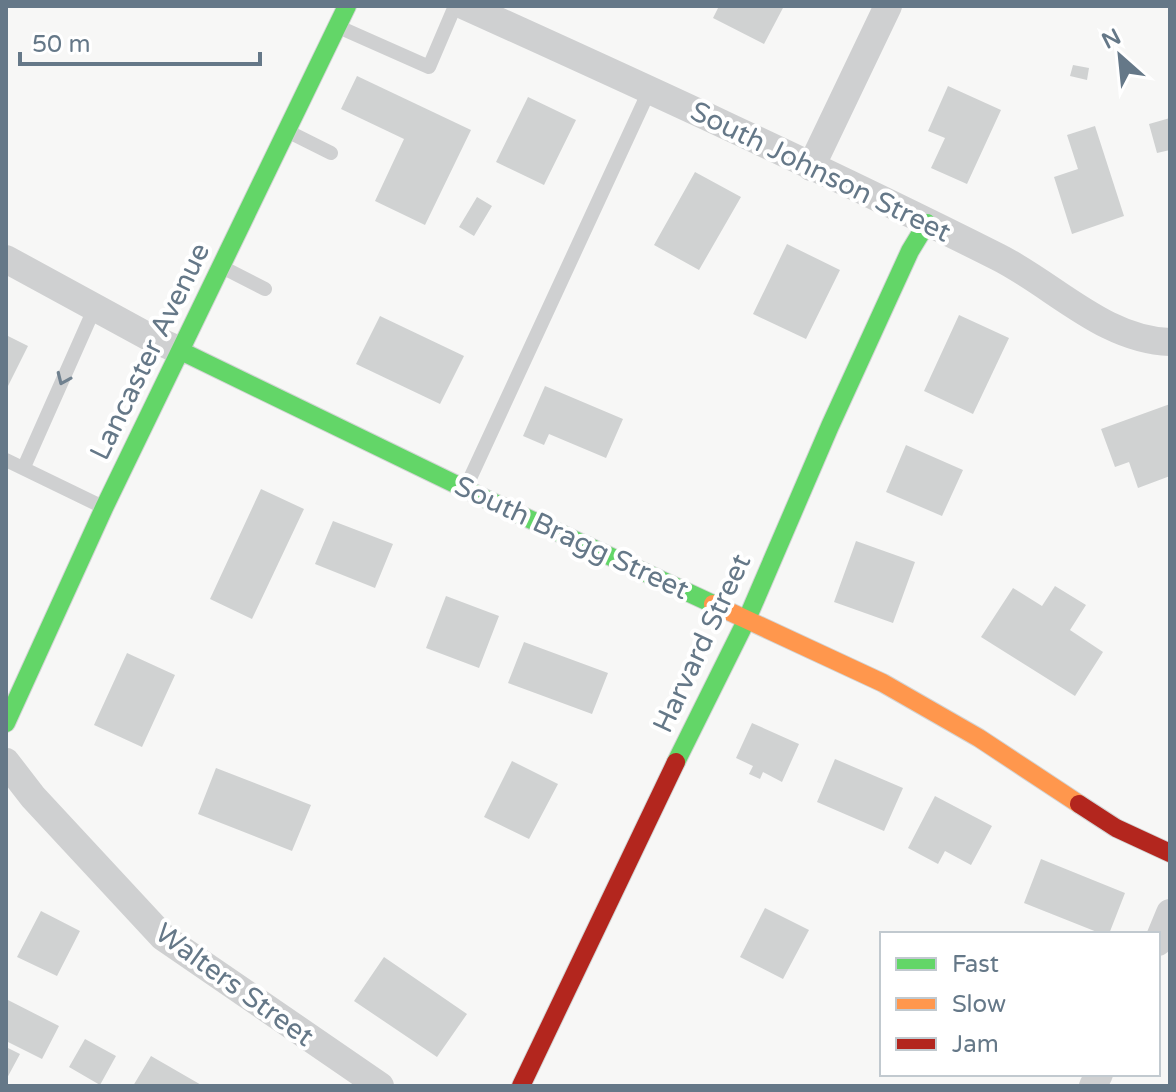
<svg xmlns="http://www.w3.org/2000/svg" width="1176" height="1092" viewBox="0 0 1176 1092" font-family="'Varela Round',sans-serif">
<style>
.building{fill:#d0d2d2}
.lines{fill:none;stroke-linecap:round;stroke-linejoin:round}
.fast-casing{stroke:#d3d5d5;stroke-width:20}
.slow-casing{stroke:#d3d5d5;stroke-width:20}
.jam-casing{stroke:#d3d5d5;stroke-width:20}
.lane{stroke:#cfd0d1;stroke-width:14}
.street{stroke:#cfd0d1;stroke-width:28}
.fast{stroke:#63d668;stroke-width:18}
.slow{stroke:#ff974d;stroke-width:18}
.jam{stroke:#b3261e;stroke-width:18}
.oneway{stroke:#70818f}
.labels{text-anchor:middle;stroke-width:8;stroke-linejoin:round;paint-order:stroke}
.street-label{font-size:28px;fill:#657888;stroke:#fff}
</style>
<rect width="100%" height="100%" fill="#f7f7f6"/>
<path class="building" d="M719 6H784L764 44 713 18Z
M1073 65 1089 68 1087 80 1070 76Z
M357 76 471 130 425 225 375 201 404 139 341 109Z
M948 86 1001 110 967 184 931 168 945 138 928 131Z
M528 97 576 120 544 185 496 162Z
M1170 118V150L1157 153 1149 124Z
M1095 126 1124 216 1072 234 1054 177 1078 169 1067 135Z
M695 172 741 197 699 270 654 245Z
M477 197 492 206 474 236 459 227Z
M787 244 840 270 806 339 753 314Z
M959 315 1009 338 973 414 924 391Z
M380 316 464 356 440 404 356 364Z
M6 335 28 346 6 390Z
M545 386 623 419 606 458 549 434 544 445 523 436Z
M1170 404V476L1138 488 1129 462 1115 467 1101 429Z
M906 445 963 470 942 516 886 492Z
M261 489 304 509 252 619 210 599Z
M333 521 393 544 375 588 315 564Z
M856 541 915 562 893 623 834 602Z
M1055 586 1086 605 1070 630 1103 652 1075 696 981 637 1013 588 1042 606Z
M446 596 499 616 479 668 426 648Z
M524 642 608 673 592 714 508 683Z
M127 653 175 675 142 747 94 725Z
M752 723 799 744 782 782 763 772 760 779 749 774 753 766 736 758Z
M835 759 903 788 884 831 817 802Z
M512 761 558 784 529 839 484 817Z
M216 768 311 805 292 851 198 814Z
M935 796 992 826 971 865 945 851 938 864 908 848Z
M1041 859 1125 893 1109 934H1102L1024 903Z
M765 908 809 930 783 979 740 957Z
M41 911 80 931 57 976 17 957Z
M384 957 467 1014 437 1057 354 1001Z
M6 999 59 1026 42 1059 6 1041Z
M85 1039 116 1056 100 1085 69 1067Z
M6 1047 20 1054 6 1080Z
M151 1056 203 1086H133Z"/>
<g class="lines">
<g class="fast-casing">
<path id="fast" d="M181 351 486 499 713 604
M6 723 104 508 347 6
M676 762 747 619 830 426 910 251 927 223"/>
</g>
<g class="slow-casing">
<path id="slow" d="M713 604 883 683 979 738 1079 804"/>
</g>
<g class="jam-casing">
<path id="jam" d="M1079 804 1116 828 1170 853
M521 1086 676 762"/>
</g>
<path class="lane" d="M341 28 429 67 455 6
M287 131 331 153
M222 267 265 289
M6 460 103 507
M24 467 95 307
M466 487 650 89"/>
<path class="street" d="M465 6C644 87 823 169 998 257 1054 285 1104 340 1170 342
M811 167 888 6
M6 259 149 337 181 351
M6 762 33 797 163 937 380 1086
M1158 942 1170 913
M1093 1086 1099 1074"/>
<use href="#fast" class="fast"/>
<use href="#slow" class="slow"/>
<use href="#jam" class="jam"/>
</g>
<defs><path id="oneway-chevron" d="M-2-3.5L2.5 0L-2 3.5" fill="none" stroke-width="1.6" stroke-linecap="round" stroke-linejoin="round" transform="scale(2)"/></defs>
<use class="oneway" href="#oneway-chevron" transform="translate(63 379) rotate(114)"/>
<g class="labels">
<g class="street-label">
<text transform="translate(821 171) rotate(26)" y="10">South Johnson Street</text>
<text transform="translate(149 351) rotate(-64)" y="10">Lancaster Avenue</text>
<text transform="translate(572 537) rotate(25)" y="10">South Bragg Street</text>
<text transform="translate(701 643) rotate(-65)" y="10">Harvard Street</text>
<text transform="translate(235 984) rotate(36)" y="10">Walters Street</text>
</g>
</g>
<rect width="1176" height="1092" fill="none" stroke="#657888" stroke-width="16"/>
<rect x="880" y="932" width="280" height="144" fill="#ffffff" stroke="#c1c9cf" stroke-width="2"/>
<rect x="896" y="958" width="40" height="12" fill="#63d668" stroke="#c1c9cf" stroke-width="2"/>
<text x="952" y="972" font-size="24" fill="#657888">Fast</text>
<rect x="896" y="998" width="40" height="12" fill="#ff974d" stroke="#c1c9cf" stroke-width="2"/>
<text x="952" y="1012" font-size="24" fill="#657888">Slow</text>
<rect x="896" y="1038" width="40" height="12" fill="#b3261e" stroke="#c1c9cf" stroke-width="2"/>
<text x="952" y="1052" font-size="24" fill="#657888">Jam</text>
<g transform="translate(1120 56) rotate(333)" stroke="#ffffff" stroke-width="6" paint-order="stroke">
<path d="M0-6L14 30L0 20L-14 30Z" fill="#657888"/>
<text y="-12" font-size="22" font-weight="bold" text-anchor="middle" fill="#657888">N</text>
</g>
<path d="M20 52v12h240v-12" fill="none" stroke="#657888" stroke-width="4"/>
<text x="32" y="52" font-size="24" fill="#657888" stroke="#ffffff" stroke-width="6" paint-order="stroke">50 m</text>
</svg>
